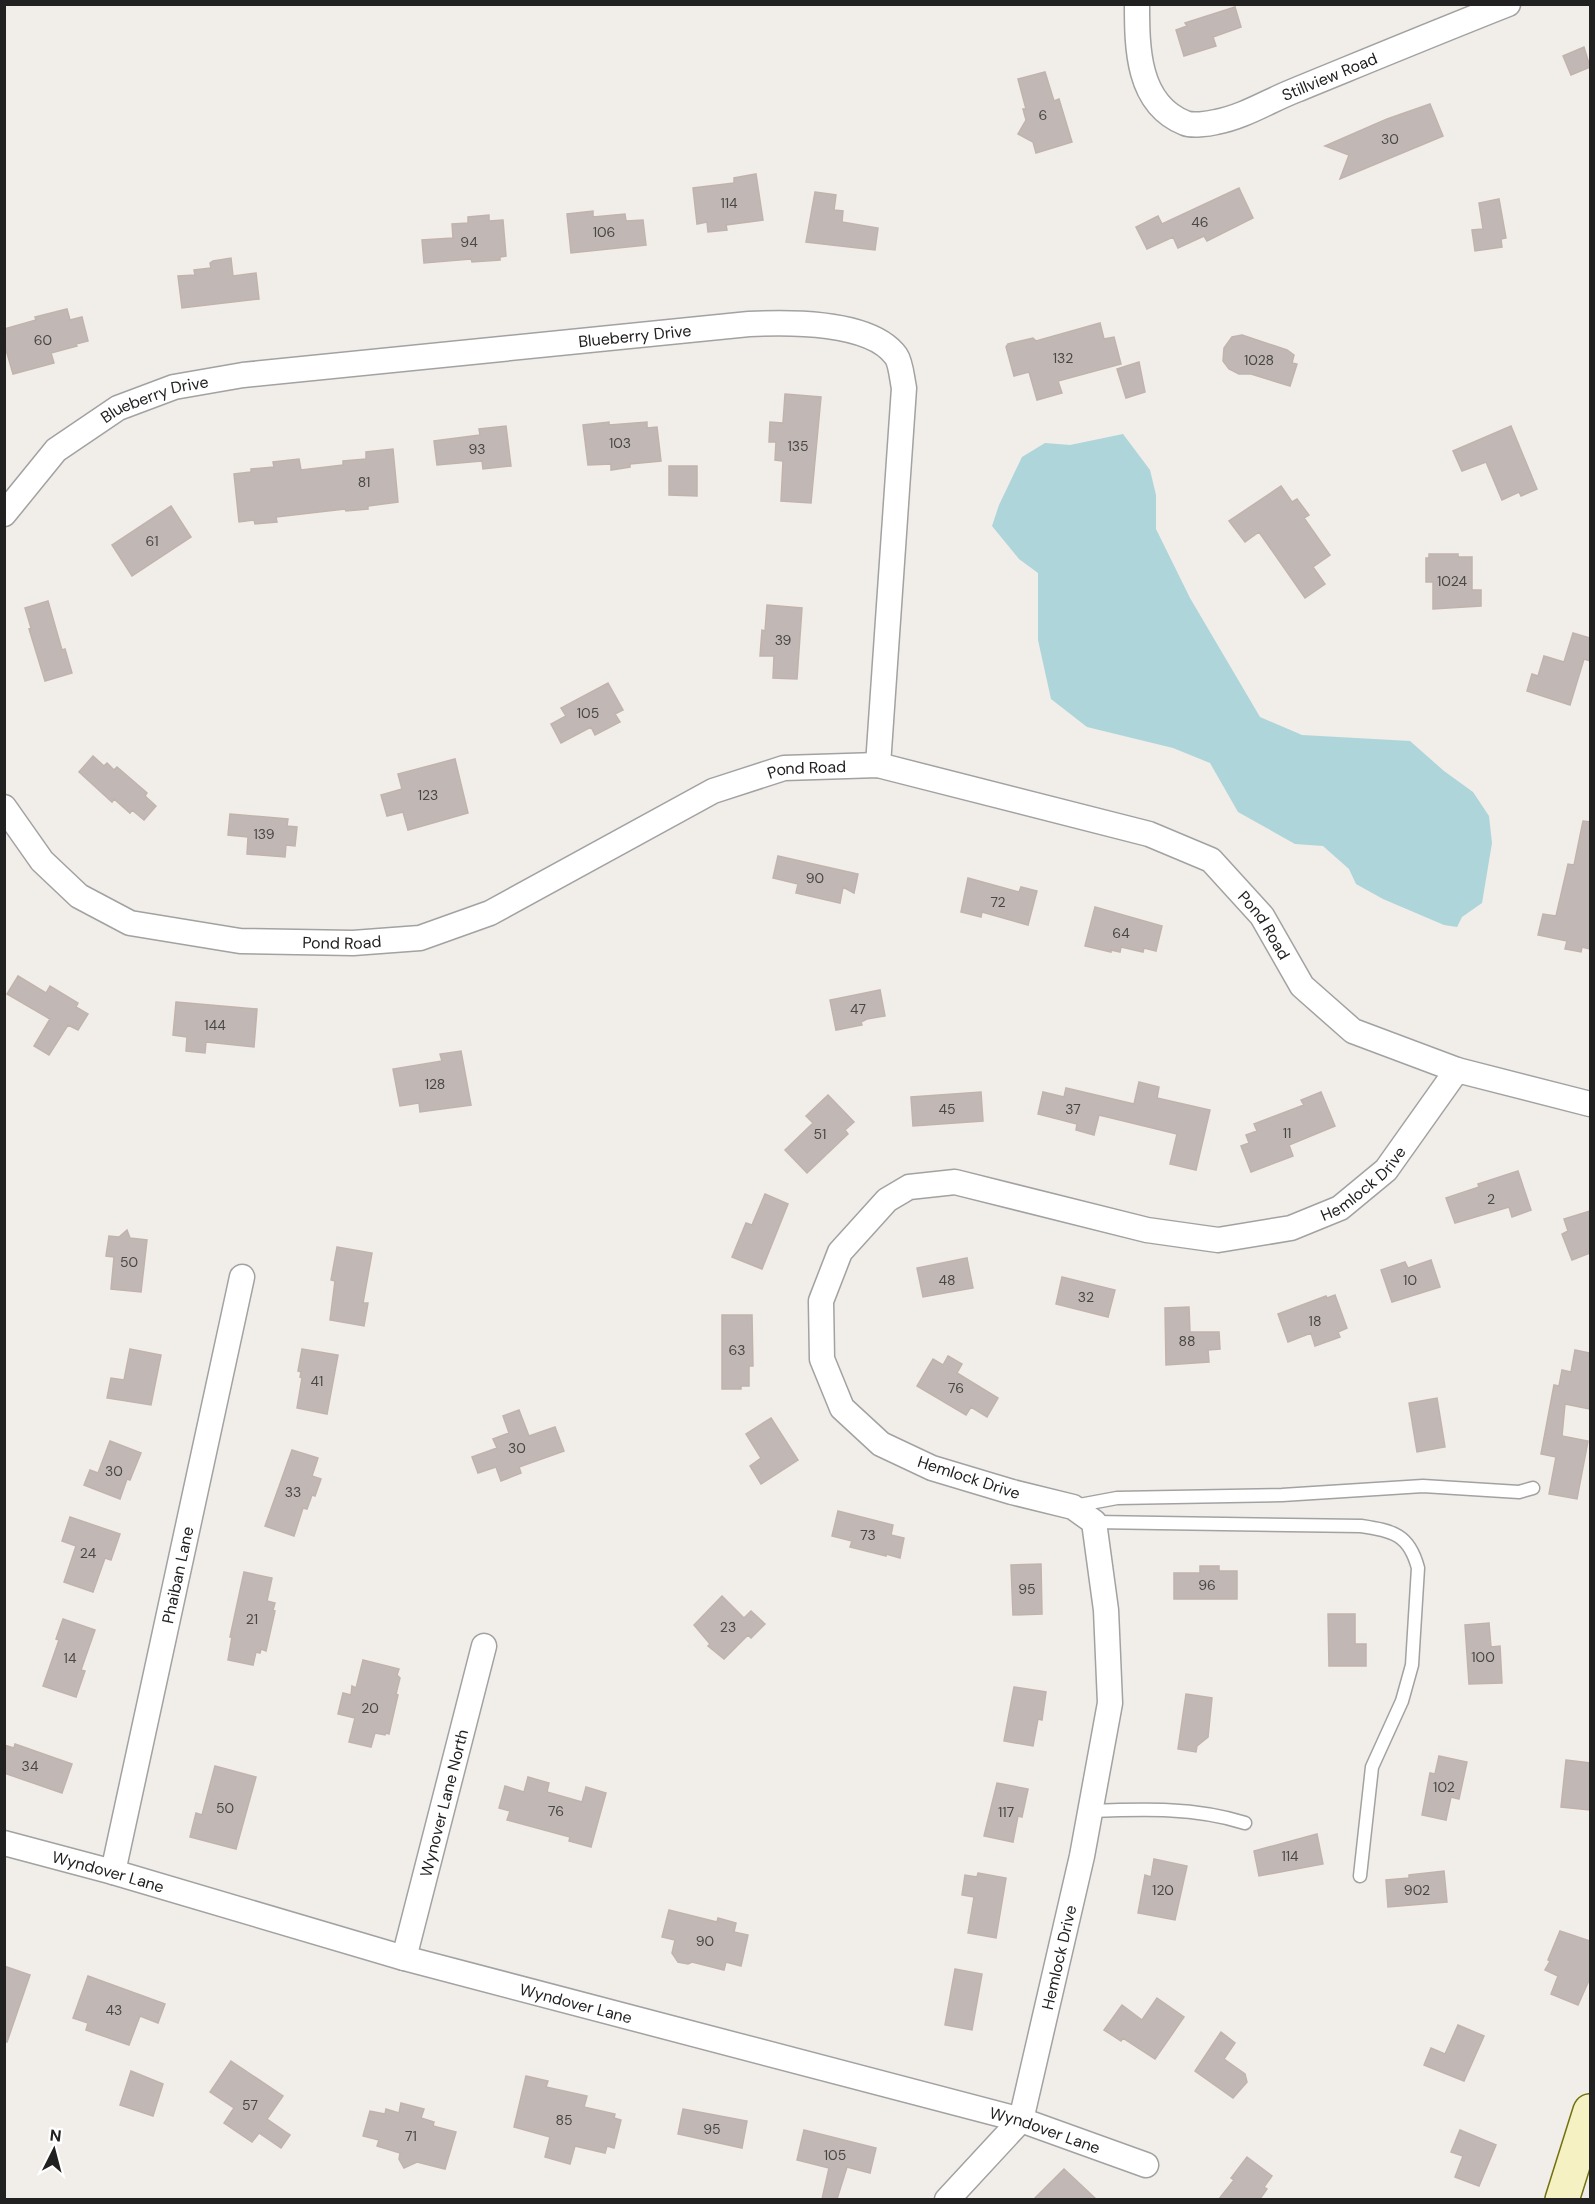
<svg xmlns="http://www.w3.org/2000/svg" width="1595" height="2204" viewBox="0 0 1595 2204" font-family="'DM Sans',sans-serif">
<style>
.water{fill:#add5da}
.building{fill:#c1b8b5;stroke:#c1b3ac;stroke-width:1.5}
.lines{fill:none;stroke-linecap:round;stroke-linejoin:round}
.lane-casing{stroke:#a2a2a2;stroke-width:15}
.street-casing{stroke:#a2a2a2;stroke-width:27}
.secondary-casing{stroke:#72700f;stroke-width:36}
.lane{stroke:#fff;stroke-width:12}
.street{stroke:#fff;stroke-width:24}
.secondary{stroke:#f5f1c2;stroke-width:33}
.labels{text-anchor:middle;stroke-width:6;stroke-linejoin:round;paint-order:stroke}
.number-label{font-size:14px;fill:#494746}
.street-label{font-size:16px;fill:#212121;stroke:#fff}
</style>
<rect width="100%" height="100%" fill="#f1ede9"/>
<path class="water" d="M1123 434 1150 470 1156 495V529L1190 598 1260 717 1302 735 1410 741 1444 771 1473 792 1489 816 1492 843 1482 903 1462 917 1457 927 1444 925 1383 899 1356 884 1349 869 1323 846 1295 844 1238 812 1210 763 1173 748 1087 727 1051 699 1038 640V573L1019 559 992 526 999 505 1022 457 1045 443 1070 445Z"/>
<path class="building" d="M1235 7 1241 27 1213 37 1216 46 1184 56 1176 30 1187 26 1185 23Z
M1584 47 1590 67 1571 75 1563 56Z
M1045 72 1054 101 1059 99 1072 142 1036 153 1033 142 1018 134 1026 120 1023 109H1026L1018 79Z
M1430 104 1443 136 1340 179 1349 155 1325 146 1387 119Z
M756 174 763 220 726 225 727 230 708 232 707 222 697 224 693 188 734 183V178Z
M1239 188 1253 218 1207 241 1204 236 1178 248 1173 237 1147 249 1136 227 1158 216 1162 224Z
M815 192 836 195 834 210 843 211 842 222 878 228 875 250 806 242Z
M1499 199 1506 238 1501 239 1502 247 1475 251 1472 230 1483 229 1479 203Z
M593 211V217L625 214 626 221 643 220 646 245 571 253 567 214Z
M489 215V221L503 220 506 256 500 257V260L472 262 471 259 424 263 422 240 453 238 452 224 468 223V217Z
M231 258 233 276 256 273 259 299 182 308 178 276 195 275 194 270 211 268 210 263 213 261Z
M67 309 70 320 82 317 88 341 76 344 77 346 51 353 54 363 13 374 4 343V329L36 320 35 317Z
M1100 323 1104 339 1114 337 1121 364 1058 381 1062 393 1037 400 1029 372 1014 376 1006 347 1008 344 1033 338 1036 341Z
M1242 335 1287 350 1294 355 1292 363 1297 364 1290 386 1251 374H1239L1229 369 1223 361 1224 348 1232 337Z
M1139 362 1145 392 1126 398 1117 369Z
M785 394 821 397 811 503 781 501 783 461 775 460 776 442H769L770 422 783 423Z
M609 422V425L647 422V428L657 427 661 461 630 464V467L611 470V464L588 465 583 425Z
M506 426 511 466 483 469 482 461 437 465 434 441 480 435 479 429Z
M1511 426 1537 489 1521 496 1519 492 1502 500 1486 462 1462 471 1453 451Z
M393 449 398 502 368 506V509L346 511 345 509 276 517 277 522 255 524 254 520 239 522 234 474 251 472V469L274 467 273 462 299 459 301 470 343 465V461L366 459V452Z
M669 466H697V496L669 495Z
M1281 486 1292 502 1297 499 1309 515 1304 518 1330 555 1313 567 1325 584 1305 598 1259 532 1245 542 1229 521Z
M171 506 191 537 132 576 112 545Z
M1429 554H1458V557H1472V590H1481V606L1433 609V582H1426V558H1429Z
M48 601 62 650 65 649 72 673 45 681 29 629 31 628 25 608Z
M767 605 802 608 797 679 773 678 774 656H760L762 630 765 631Z
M1573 633 1590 638V661L1584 659 1570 705 1527 691 1532 674 1538 676 1544 656 1564 662Z
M608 683 623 710 615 714 620 722 595 735 591 727 561 743 551 724 566 716 561 708Z
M93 756 104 766 107 763 114 770 117 767 147 793 145 796 156 806 144 820 132 810 130 813 114 799 112 802 79 772Z
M455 759 468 813 408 830 403 812 387 816 381 795 402 789 398 774Z
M230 814 288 819 287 826 297 827 295 846 286 845 285 857 247 854 248 837 228 835Z
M1583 821 1590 822V949L1582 947 1581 952 1565 949 1567 941 1538 935 1543 914 1556 916 1568 864 1574 865Z
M778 856 858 874 854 893 843 887 840 903 796 893 798 884 773 878Z
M968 878 1019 892 1021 887 1037 891 1028 925 982 912 981 917 961 912Z
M1095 907 1162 926 1156 951 1144 948 1143 952 1121 947 1120 952 1111 950V952L1085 946Z
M18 976 46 993 50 986 78 1003 76 1007 88 1014 78 1030 68 1025 49 1055 34 1046 50 1019 7 994Z
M880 990 885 1016 867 1019 861 1022 862 1025 836 1030 830 1000Z
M176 1002 257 1009 254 1047 206 1042 205 1053 186 1051 187 1037 173 1035Z
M461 1051 471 1105 420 1112 419 1103 400 1106 393 1069 442 1061 440 1054Z
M1139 1082 1159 1087 1157 1098 1210 1110 1196 1170 1170 1164 1177 1134 1099 1115 1094 1135 1076 1130 1077 1124 1038 1114 1043 1092 1064 1097 1066 1088 1134 1104Z
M981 1092 983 1121 913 1126 911 1097Z
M1321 1092 1335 1126 1289 1145 1293 1156 1251 1172 1241 1146 1249 1143 1246 1135 1257 1131 1254 1124 1304 1105 1301 1100Z
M828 1095 854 1122 845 1130 848 1134 807 1173 785 1150 813 1123 806 1116Z
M1518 1171 1531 1210 1512 1217 1509 1207 1455 1223 1446 1198 1479 1187 1478 1184Z
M765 1194 788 1204 762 1269 732 1257 746 1223 752 1225Z
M1590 1211V1253L1572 1260 1562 1234 1568 1231 1564 1219Z
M127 1230 130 1238 147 1240 141 1292 111 1289 114 1257 106 1256 109 1236 119 1237Z
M337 1247 372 1253 363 1303H368L364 1326 330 1320 335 1281 331 1280Z
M967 1258 973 1288 923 1297 917 1268Z
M1431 1260 1440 1287 1392 1302 1381 1270 1405 1262 1408 1268Z
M1062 1277 1115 1290 1108 1317 1056 1304Z
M1335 1295 1347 1328 1338 1332 1340 1337 1315 1346 1311 1333 1288 1342 1278 1314 1326 1296 1327 1298Z
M1189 1307 1190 1332H1219L1220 1349 1208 1350 1209 1362 1166 1365 1165 1308Z
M722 1315H752L753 1366H749V1386H741V1389H722Z
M130 1349 161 1355 151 1405 107 1398 111 1378 124 1380Z
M302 1349 338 1355 327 1414 297 1408 302 1378 300 1377 301 1372 298 1371Z
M1575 1350 1590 1353V1409L1565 1404 1562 1436 1588 1441 1577 1499 1549 1494 1556 1457 1541 1454 1554 1385 1559 1386 1562 1370 1571 1372Z
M948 1356 962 1364 957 1373 998 1398 987 1417 971 1407 966 1415 917 1386 933 1359 943 1365Z
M1437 1398 1445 1447 1417 1452 1409 1403Z
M519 1410 529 1436 555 1427 564 1451 519 1467 521 1473 501 1481 496 1467 478 1473 472 1457 497 1448 493 1439 509 1433 503 1416Z
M771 1418 798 1460 761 1484 750 1466 761 1458 746 1434Z
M110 1441 141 1453 130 1480 127 1479 120 1499 84 1485 90 1470 98 1473Z
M292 1450 318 1458 312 1476 321 1479 315 1496 312 1495 307 1509 303 1508 294 1536 265 1526Z
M838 1511 893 1525 891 1535 904 1538 900 1558 886 1554V1556L850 1547 852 1541 832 1536Z
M70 1517 120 1534 111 1560 105 1558 93 1592 64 1582 76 1546 62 1541Z
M1041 1564 1042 1614 1013 1615 1011 1565Z
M1200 1566H1219V1571H1237V1599H1174V1573H1200Z
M244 1572 272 1578 267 1601 275 1603 273 1610 275 1611 266 1651 261 1649 260 1653 256 1652 253 1665 228 1660 232 1637H230Z
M722 1596 744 1618 751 1611 765 1624 751 1638 748 1635 724 1659 708 1646 710 1644 694 1625Z
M1328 1614H1355V1644H1366V1666H1329Z
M63 1619 95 1630 81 1670 85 1671 76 1697 43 1686 59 1640 56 1639Z
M1489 1623 1491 1647 1500 1646 1502 1683 1469 1684 1465 1625Z
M363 1660 399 1669 397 1675 400 1678 396 1694 398 1695 389 1734 386 1733 385 1735 375 1733 371 1747 349 1742 355 1718 338 1714 343 1693 351 1695 352 1686 356 1688Z
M1014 1687 1046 1692 1042 1720 1038 1719 1033 1746 1004 1741Z
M1186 1694 1212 1698 1208 1737 1197 1746 1196 1752 1178 1749Z
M15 1744 72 1764 62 1793 4 1773V1745L14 1748Z
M1439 1756 1467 1762 1459 1799 1451 1797 1446 1820 1422 1815 1430 1773 1435 1774Z
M1566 1760 1590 1763V1810L1561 1807Z
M215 1766 256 1777 236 1849 190 1837 196 1813 202 1815Z
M528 1777 549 1783 547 1792 582 1802 586 1787 606 1793 591 1847 569 1841 570 1837 507 1820 510 1811 499 1808 505 1786 524 1792Z
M997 1783 1028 1789 1022 1817 1018 1816 1013 1842 984 1836Z
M1317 1834 1323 1864 1259 1876 1254 1851Z
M1154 1859 1187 1866 1175 1920 1138 1913 1145 1875 1151 1877Z
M1444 1871 1447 1902 1388 1907 1386 1880 1409 1878V1875Z
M978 1873 1006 1878 996 1938 968 1933 974 1897 962 1895 965 1875 977 1877Z
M669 1910 717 1922 718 1918 736 1923 734 1932 748 1935 741 1966 726 1962 724 1970 692 1962 688 1964 678 1962 672 1953 675 1940 662 1937Z
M1560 1931 1590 1941V1978L1578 2005 1551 1994 1558 1976 1545 1970 1550 1961 1548 1960Z
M4 1966 30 1975 7 2042H4Z
M955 1969 982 1974 972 2030 945 2025Z
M88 1976 165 2004 158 2023 140 2016 129 2045 86 2030 88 2023 73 2018Z
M1157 1998 1184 2017 1155 2059 1123 2038 1121 2041 1104 2030 1122 2005 1142 2020Z
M1458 2025 1484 2036 1464 2081 1424 2065 1431 2048 1445 2054Z
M1221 2032 1235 2043 1224 2059 1245 2074 1247 2082 1233 2098 1195 2071Z
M231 2061 283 2096 267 2119 290 2135 281 2148 259 2133 252 2142 224 2123 234 2108 210 2092Z
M131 2071 163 2084 153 2116 120 2105Z
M526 2076 548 2081 546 2087 587 2096 584 2107 615 2114 614 2118 621 2120 614 2148 607 2146 605 2153 575 2146 570 2164 545 2157 550 2137 514 2127Z
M401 2103 424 2109 421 2118 434 2122 433 2126 456 2132 445 2169 417 2162 404 2168 399 2159 400 2153 377 2146 379 2140 363 2136 370 2111 385 2114 386 2109 399 2113Z
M683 2109 747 2121 742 2148 678 2134Z
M804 2130 876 2148 870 2173 847 2167 837 2199H822L829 2168 797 2160Z
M1460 2130 1496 2145 1479 2186 1455 2177 1463 2156 1451 2152Z
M1247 2157 1272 2176 1264 2187 1267 2189 1260 2199H1219L1234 2180 1231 2178Z
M1064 2169 1096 2199H1034Z"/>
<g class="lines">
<g class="lane-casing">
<path id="lane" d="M1074 1506 1117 1498 1282 1495 1423 1486 1519 1492 1533 1488
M1094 1522 1361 1526C1393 1531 1409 1534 1418 1568L1412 1665 1402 1701 1372 1767 1360 1876
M1090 1811C1142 1809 1195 1807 1245 1823"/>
</g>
<g class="street-casing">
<g id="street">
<path id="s1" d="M1137 4C1137 47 1137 104 1185 123 1192 126 1208 124 1216 122 1244 117 1270 100 1296 90 1367 61 1437 32 1508 4"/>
<path id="s2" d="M4 514 56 450 118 408 174 387 243 375 749 324C788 322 871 321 896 356 901 363 902 379 904 388L878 765"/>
<path id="s3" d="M4 807 42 861 79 896 130 923 240 941 353 943 420 938 490 913 713 791 784 768 878 765 1149 834 1211 860 1262 916 1302 986 1353 1031 1457 1070 1590 1104"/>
<path id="s4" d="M4 1843 113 1872 404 1958 1021 2120 1146 2165"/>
<path id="s5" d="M113 1872 242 1277"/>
<path id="s6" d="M404 1958 484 1646"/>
<path id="s7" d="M947 2200 1021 2120 1082 1856 1110 1703 1106 1610 1094 1522 1073 1507 1012 1492 932 1468 881 1444 842 1408 822 1359 821 1301 840 1252 887 1200 909 1187 955 1182 1147 1230 1218 1240 1291 1228 1340 1208 1386 1170 1457 1070"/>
</g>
</g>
<g class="secondary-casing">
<path id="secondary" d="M1562 2200 1590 2111"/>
</g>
<use href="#lane" class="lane"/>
<use href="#street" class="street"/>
<use href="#secondary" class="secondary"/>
</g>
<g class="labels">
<g class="number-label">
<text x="1043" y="120">6</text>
<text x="1390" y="144">30</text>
<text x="729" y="208">114</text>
<text x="1200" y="227">46</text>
<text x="604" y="237">106</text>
<text x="469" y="247">94</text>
<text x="43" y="345">60</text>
<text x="1063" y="363">132</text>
<text x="1259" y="365">1028</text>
<text x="620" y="448">103</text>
<text x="798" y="451">135</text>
<text x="477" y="454">93</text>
<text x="364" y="487">81</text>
<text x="152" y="546">61</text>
<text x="1452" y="586">1024</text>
<text x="783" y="645">39</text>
<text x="588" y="718">105</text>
<text x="428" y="800">123</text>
<text x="264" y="839">139</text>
<text x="815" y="883">90</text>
<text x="998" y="907">72</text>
<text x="1121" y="938">64</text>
<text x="858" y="1014">47</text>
<text x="215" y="1030">144</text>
<text x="435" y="1089">128</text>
<text x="947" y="1114">45</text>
<text x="1073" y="1114">37</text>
<text x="1287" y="1138">11</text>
<text x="820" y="1139">51</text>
<text x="1491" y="1204">2</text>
<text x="129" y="1267">50</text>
<text x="947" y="1285">48</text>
<text x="1410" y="1285">10</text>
<text x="1086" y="1302">32</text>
<text x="1315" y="1326">18</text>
<text x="1187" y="1346">88</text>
<text x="737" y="1355">63</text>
<text x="317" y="1386">41</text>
<text x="956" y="1393">76</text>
<text x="517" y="1453">30</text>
<text x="114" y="1476">30</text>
<text x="293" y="1497">33</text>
<text x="868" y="1540">73</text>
<text x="88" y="1558">24</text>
<text x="1207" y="1590">96</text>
<text x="1027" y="1594">95</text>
<text x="252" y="1624">21</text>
<text x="728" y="1632">23</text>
<text x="1483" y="1662">100</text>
<text x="70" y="1663">14</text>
<text x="370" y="1713">20</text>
<text x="30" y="1771">34</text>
<text x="1444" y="1792">102</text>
<text x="225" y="1813">50</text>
<text x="556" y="1816">76</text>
<text x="1006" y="1817">117</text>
<text x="1290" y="1861">114</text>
<text x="1163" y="1895">120</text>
<text x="1417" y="1895">902</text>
<text x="705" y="1946">90</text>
<text x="114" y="2015">43</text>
<text x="250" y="2110">57</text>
<text x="564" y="2125">85</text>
<text x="712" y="2134">95</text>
<text x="411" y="2141">71</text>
<text x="835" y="2160">105</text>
</g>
<g class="street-label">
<text dy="6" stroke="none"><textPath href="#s1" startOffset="291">Stillview Road</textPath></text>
<text dy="6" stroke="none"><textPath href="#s2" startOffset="681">Blueberry Drive</textPath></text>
<text dy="6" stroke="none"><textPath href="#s2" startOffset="195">Blueberry Drive</textPath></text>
<text dy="6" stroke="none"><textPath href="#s3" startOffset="892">Pond Road</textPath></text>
<text dy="6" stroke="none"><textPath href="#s3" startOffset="1395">Pond Road</textPath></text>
<text dy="6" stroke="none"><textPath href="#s3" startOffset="388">Pond Road</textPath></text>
<text dy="6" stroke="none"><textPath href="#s7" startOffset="1734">Hemlock Drive</textPath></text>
<text transform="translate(969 1477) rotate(18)" y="6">Hemlock Drive</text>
<text dy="6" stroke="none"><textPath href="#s5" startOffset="304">Phaiban Lane</textPath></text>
<text dy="6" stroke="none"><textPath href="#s6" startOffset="160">Wynover Lane North</textPath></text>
<text dy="6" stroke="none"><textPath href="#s4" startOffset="108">Wyndover Lane</textPath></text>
<text dy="6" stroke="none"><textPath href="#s7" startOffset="276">Hemlock Drive</textPath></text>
<text dy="6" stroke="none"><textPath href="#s4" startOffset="594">Wyndover Lane</textPath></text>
<text dy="6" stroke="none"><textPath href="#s4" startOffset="1080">Wyndover Lane</textPath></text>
</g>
</g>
<rect width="1595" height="2204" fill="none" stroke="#212121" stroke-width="12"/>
<g transform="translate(54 2150) rotate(6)" stroke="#ffffff" stroke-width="4.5" paint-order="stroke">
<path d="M0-4.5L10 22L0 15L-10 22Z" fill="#212121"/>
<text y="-9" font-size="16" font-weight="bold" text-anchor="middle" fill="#212121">N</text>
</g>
</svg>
